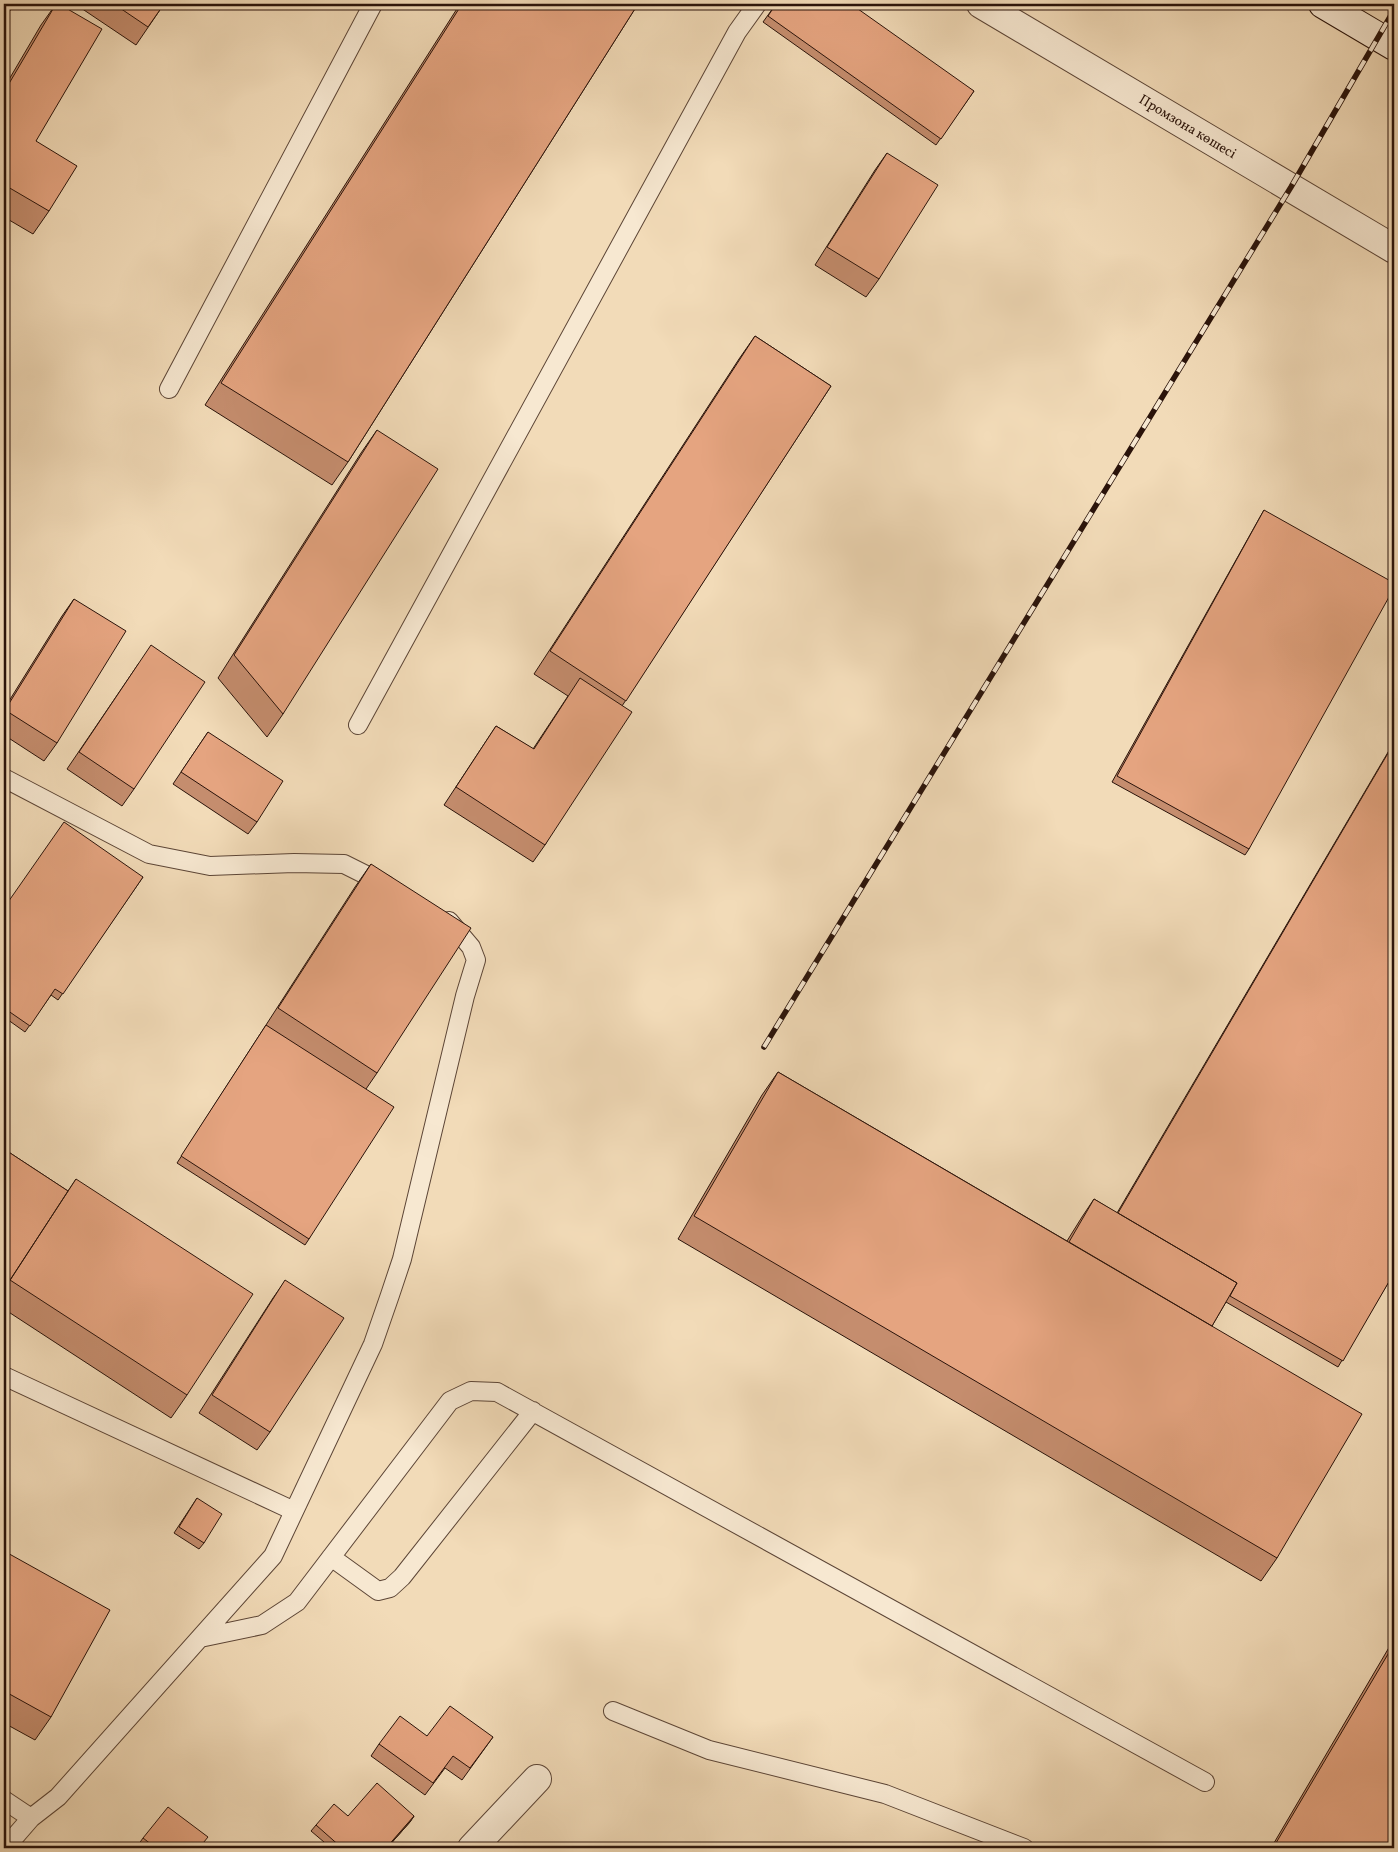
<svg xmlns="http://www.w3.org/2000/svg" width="1398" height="1852" viewBox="0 0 1398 1852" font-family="Vollkorn,serif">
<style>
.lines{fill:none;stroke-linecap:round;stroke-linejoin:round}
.lane-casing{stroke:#5c4536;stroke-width:20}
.street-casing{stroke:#5c4536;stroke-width:30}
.secondary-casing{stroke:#2a130a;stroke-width:30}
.lane{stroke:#f7e8d1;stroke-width:18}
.street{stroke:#f7e8d1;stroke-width:28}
.secondary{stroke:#f7e8d1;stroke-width:28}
.rail-casing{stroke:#2a130a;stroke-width:5.5}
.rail{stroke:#f7e8d1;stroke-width:4;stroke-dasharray:11;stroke-linecap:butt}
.wall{fill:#c58d6e;stroke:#2a130a}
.shaded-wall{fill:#a0735a;stroke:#2a130a}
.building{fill:#e5a480;stroke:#2a130a}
.labels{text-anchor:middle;stroke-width:4;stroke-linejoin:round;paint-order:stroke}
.street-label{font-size:14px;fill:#2a130a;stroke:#f7e8d1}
</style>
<rect width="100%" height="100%" fill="#f2dbb8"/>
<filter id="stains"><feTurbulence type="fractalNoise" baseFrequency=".004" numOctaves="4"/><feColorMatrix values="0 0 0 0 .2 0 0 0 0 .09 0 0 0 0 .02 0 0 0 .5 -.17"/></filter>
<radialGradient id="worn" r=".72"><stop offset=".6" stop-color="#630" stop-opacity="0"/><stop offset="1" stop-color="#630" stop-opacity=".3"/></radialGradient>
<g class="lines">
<g class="lane-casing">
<path id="lane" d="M169 389 373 4
M358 725 737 32 757 4
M4 778 149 854 210 866 294 863 344 864 386 885
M4 1376 294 1511
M331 1557 378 1591 390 1588 402 1577 533 1411
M200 1638 262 1625 297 1602 450 1401 471 1391 497 1392 1205 1782
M613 1711 709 1750 885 1794 1024 1848
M4 1800 31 1818 58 1797 273 1556 373 1344 390 1295 402 1259 465 996 476 960 471 947 449 921
M5 1848 31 1818"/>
</g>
<g class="street-casing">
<path id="street" d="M981 4 1394 249
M472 1848 537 1779"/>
</g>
<g class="secondary-casing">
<path id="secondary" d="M1323 4 1394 46"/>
</g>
<use href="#lane" class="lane"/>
<use href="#street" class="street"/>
<use href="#secondary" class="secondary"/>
<g class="rail-casing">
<path id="rail" d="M764 1047 1291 187 1394 10"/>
</g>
<use href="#rail" class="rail"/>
</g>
<path class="wall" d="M56 4 36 141 49 211 33 234 4 217V88L41 25Z
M75 4H164L136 45Z
M460 4H638L348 462 332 485 205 405Z
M776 4 974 91 936 145 763 22Z
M887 153 879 279 866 297 815 265 875 170Z
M755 336 831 386 622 706 545 845 533 862 444 805 496 726 533 749 568 696 534 674 739 359Z
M377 430 283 714 267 737 218 678 361 453Z
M1264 510 1249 849 1245 855 1112 782 1260 517Z
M74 599 57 743 44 761 4 735V709L62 616Z
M139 663 134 789 122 806 67 769Z
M208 732 257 822 248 834 173 784Z
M1394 742V1273L1338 1367 1226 1302 1212 1326 1277 1558 1261 1581 678 1239 762 1095 778 1072 1067 1241 1082 1217 1094 1199 1117 1213Z
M371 864 377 1073 366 1089 309 1239 305 1245 177 1163 355 887Z
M143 877 58 1000 51 995 25 1032 4 1017V903L6 905Z
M4 1149 68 1191 76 1179 187 1395 171 1418 4 1309Z
M285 1281 270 1432 257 1450 199 1413 273 1298Z
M197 1498 204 1543 199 1549 174 1533Z
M4 1551 51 1717 35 1740 4 1723Z
M1394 1639V1848H1271Z
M427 1736 493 1737 462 1780 445 1768 425 1795 371 1756 379 1744Z
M348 1816H414L410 1822 387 1848H331L311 1831 316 1825Z
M143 1838 200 1848H136Z"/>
<path class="shaded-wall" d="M414 1816 410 1822 387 1848H386Z"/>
<path class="building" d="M4 4H14L4 20Z
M56 4H59L102 29 36 141 77 166 49 211 8 187 4 195V92Z
M114 4H164L148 27Z
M462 4H638L348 462 221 383Z
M776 4H851L974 91 941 139 768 16Z
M887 153 938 185 879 279 827 247Z
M755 336 831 386 626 701 550 651Z
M377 430 438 469 283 714 234 655Z
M1264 510 1394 583V588L1249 849 1117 776Z
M74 599 126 631 57 743 5 710Z
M151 645 205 682 134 789 79 752Z
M580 678 632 712 545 845 456 787 496 726 534 749Z
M208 732 283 781 257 822 181 772Z
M1394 743V1273L1343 1361 1230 1296 1237 1283 1118 1213Z
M64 822 143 877 63 994 55 989 30 1026 4 1008V903L6 905Z
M371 864 471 928 377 1073 278 1008Z
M266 1025 394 1107 309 1239 181 1156Z
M778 1072 1362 1414 1277 1558 694 1216Z
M4 1149 68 1191 7 1285 4 1283Z
M76 1179 253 1294 187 1395 10 1280Z
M1094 1199 1237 1283 1212 1326 1069 1242Z
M285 1280 344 1318 270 1432 212 1395Z
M197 1498 222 1514 204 1543 179 1527Z
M4 1551 110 1610 51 1717 4 1691Z
M1394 1644V1848H1273Z
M450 1706 493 1737 470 1768 453 1756 433 1783 379 1744 400 1716 427 1736Z
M377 1783 414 1816 386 1848H342L316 1825 334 1804 348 1816Z
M168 1807 208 1837 199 1848H156L143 1838Z"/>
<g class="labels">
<g class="street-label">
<text transform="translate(1188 126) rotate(31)" y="5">Промзона көшесі</text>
</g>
</g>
<rect width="1398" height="1852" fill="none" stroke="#f2dbb8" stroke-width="20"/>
<rect x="5" y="5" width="1388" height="1842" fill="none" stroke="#2a130a" stroke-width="2.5"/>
<rect x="10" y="10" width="1378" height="1832" fill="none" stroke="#2a130a"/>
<rect width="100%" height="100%" filter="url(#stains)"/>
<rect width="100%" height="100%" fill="url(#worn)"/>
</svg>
